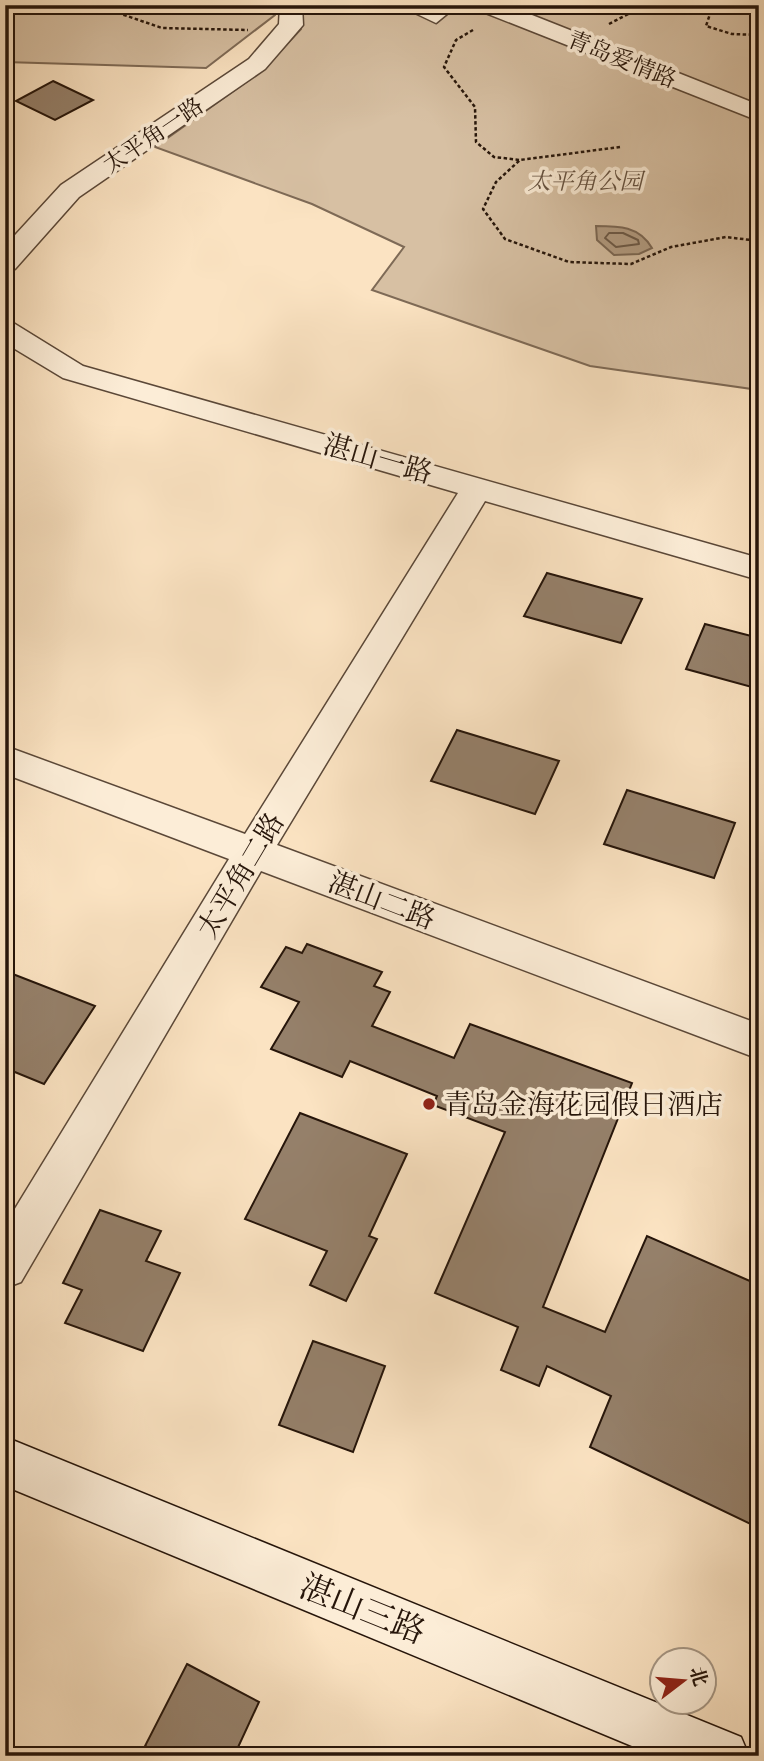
<svg xmlns="http://www.w3.org/2000/svg" width="764" height="1761" viewBox="0 0 764 1761" font-family="'Libre Bodoni','Noto Serif SC',serif">
<style>
.green{fill:#d7c0a3;stroke:#7e6a56;stroke-width:2}
.water{fill:#b39d83;stroke:#7b6753;stroke-width:2}
.lines{fill:none;stroke-linecap:round;stroke-linejoin:round}
.shore{stroke:#6c5946;stroke-width:2}
.building{fill:#95806a;stroke:#26150a;stroke-width:2}
.lane-casing{stroke:#5b4838;stroke-width:3}
.street-casing{stroke:#5b4838;stroke-width:3}
.secondary-casing{stroke:#26150a;stroke-width:3}
.path{stroke:#26150a;stroke-width:2.5;stroke-dasharray:3.5 2.5;stroke-linecap:butt}
.lane{fill:#fcedd7;fill-rule:evenodd}
.street{fill:#fcedd7;fill-rule:evenodd}
.secondary{fill:#fcedd7;fill-rule:evenodd}
.poi-dot{fill:#8f2418;stroke:#fcedd7;stroke-width:2.5}
.labels{text-anchor:middle;stroke-width:7;stroke-linejoin:round;paint-order:stroke}
.far-street-label{font-size:23px;fill:#26150a;stroke:#fcedd7}
.far-park-label{font-size:23px;font-style:italic;fill:#645140;stroke:#fcedd7}
.street-label{font-size:28px;fill:#26150a;stroke:#fcedd7}
.poi-label{font-size:28px;fill:#26150a;stroke:#fcedd7;text-anchor:start}
.near-street-label{font-size:33px;fill:#26150a;stroke:#fcedd7}
</style>
<rect width="100%" height="100%" fill="#fbe3c2"/>
<filter id="stains"><feTurbulence type="fractalNoise" baseFrequency=".00286" numOctaves="4"/><feColorMatrix values="0 0 0 0 .2 0 0 0 0 .09 0 0 0 0 .02 0 0 0 .5 -.17"/></filter>
<radialGradient id="worn" r=".72"><stop offset=".6" stop-color="#630" stop-opacity="0"/><stop offset="1" stop-color="#630" stop-opacity=".3"/></radialGradient>
<path class="green" d="M5 5H275V15L206 68 5 62Z
M303 5H759V390L590 366 372 290 404 247 312 204 155 147 263 70 301 29Z"/>
<path class="water" d="M596 226C619 226 639 226 652 248L639 254 614 255 597 240Z"/>
<g class="lines">
<path class="shore" d="M609 233H623L638 240 639 244 616 247 605 238Z"/>
</g>
<path class="building" d="M53 81 93 100 55 120 16 101Z
M547 573 642 599 621 643 524 616Z
M705 624 759 638V689L686 669Z
M457 730 559 761 535 814 431 781Z
M627 790 735 823 714 878 604 844Z
M307 944 382 972 374 986 390 992 372 1026 454 1058 470 1024 632 1083 543 1307 605 1332 647 1236 759 1285V1528L590 1447 611 1396 547 1366 539 1386 501 1370 518 1327 435 1293 505 1132 433 1105 437 1096 350 1061 342 1077 271 1049 299 1002 261 987 286 947 302 953Z
M5 971 95 1006 44 1084 5 1068Z
M300 1113 407 1154 369 1236 377 1239 346 1301 310 1285 327 1251 245 1219Z
M100 1210 161 1231 146 1261 180 1273 143 1351 65 1323 82 1290 63 1283Z
M313 1341 385 1366 353 1452 279 1425Z
M187 1664 259 1702 234 1756H164L145 1746Z"/>
<g class="lines">
<g class="lane-casing">
<path id="lane" d="M398 5H415L435 14 444 5H458L436 23Z"/>
</g>
<g class="street-casing">
<path id="street" d="M280 5H302L303 25 265 69 79 197 15 269 5 271V246L61 185 249 59 279 24Z
M475 5H507L759 105V121L478 10Z
M5 321 15 324 83 366 759 558V580L485 501 277 845 759 1024V1059L261 871 21 1282 5 1288V1225L229 859 5 774V746L245 834 458 493 63 378 5 343Z"/>
</g>
<g class="secondary-casing">
<path id="secondary" d="M5 1437 741 1737 749 1756H656L5 1486Z"/>
</g>
<path class="path" d="M95 5 162 28 248 30
M713 5 706 26 732 34 759 35
M609 24 630 13 636 5
M473 30 456 40 444 67 475 107 476 142 494 157 520 160
M620 147 520 160 496 182 483 209 505 239 569 262 631 264 671 247 726 237 759 241"/>
<use href="#lane" class="lane"/>
<use href="#street" class="street"/>
<use href="#secondary" class="secondary"/>
</g>
<circle class="poi-dot" cx="429" cy="1104" r="7"/>
<g class="labels">
<g class="far-street-label">
<text transform="translate(622 59) rotate(22)" y="8">青岛爱情路</text>
<text transform="translate(153 135) rotate(-34)" y="8">太平角一路</text>
</g>
<g class="far-park-label">
<text x="585" y="189">太平角公园</text>
</g>
<g class="street-label">
<text transform="translate(378 458) rotate(16)" y="10">湛山一路</text>
<text transform="translate(240 875) rotate(-59)" y="10">太平角二路</text>
<text transform="translate(382 900) rotate(21)" y="10">湛山二路</text>
</g>
<g class="poi-label">
<text x="443" y="1114">青岛金海花园假日酒店</text>
</g>
<g class="near-street-label">
<text transform="translate(363 1608) rotate(22)" y="12">湛山三路</text>
</g>
</g>
<rect width="764" height="1761" fill="none" stroke="#fbe3c2" stroke-width="28"/>
<rect x="7" y="7" width="750" height="1747" fill="none" stroke="#26150a" stroke-width="3.5"/>
<rect x="14" y="14" width="736" height="1733" fill="none" stroke="#26150a" stroke-width="2"/>
<g transform="translate(683 1681) rotate(74)"><circle r="33" fill="#fcedd7" stroke="#a69785" stroke-width="2"/>
<path d="M0-5L12 26L0 18L-12 26Z" fill="#8f2418"/>
<text y="-10" font-size="19" font-weight="bold" text-anchor="middle" fill="#26150a">北</text>
</g>
<rect width="100%" height="100%" filter="url(#stains)"/>
<rect width="100%" height="100%" fill="url(#worn)"/>
</svg>
